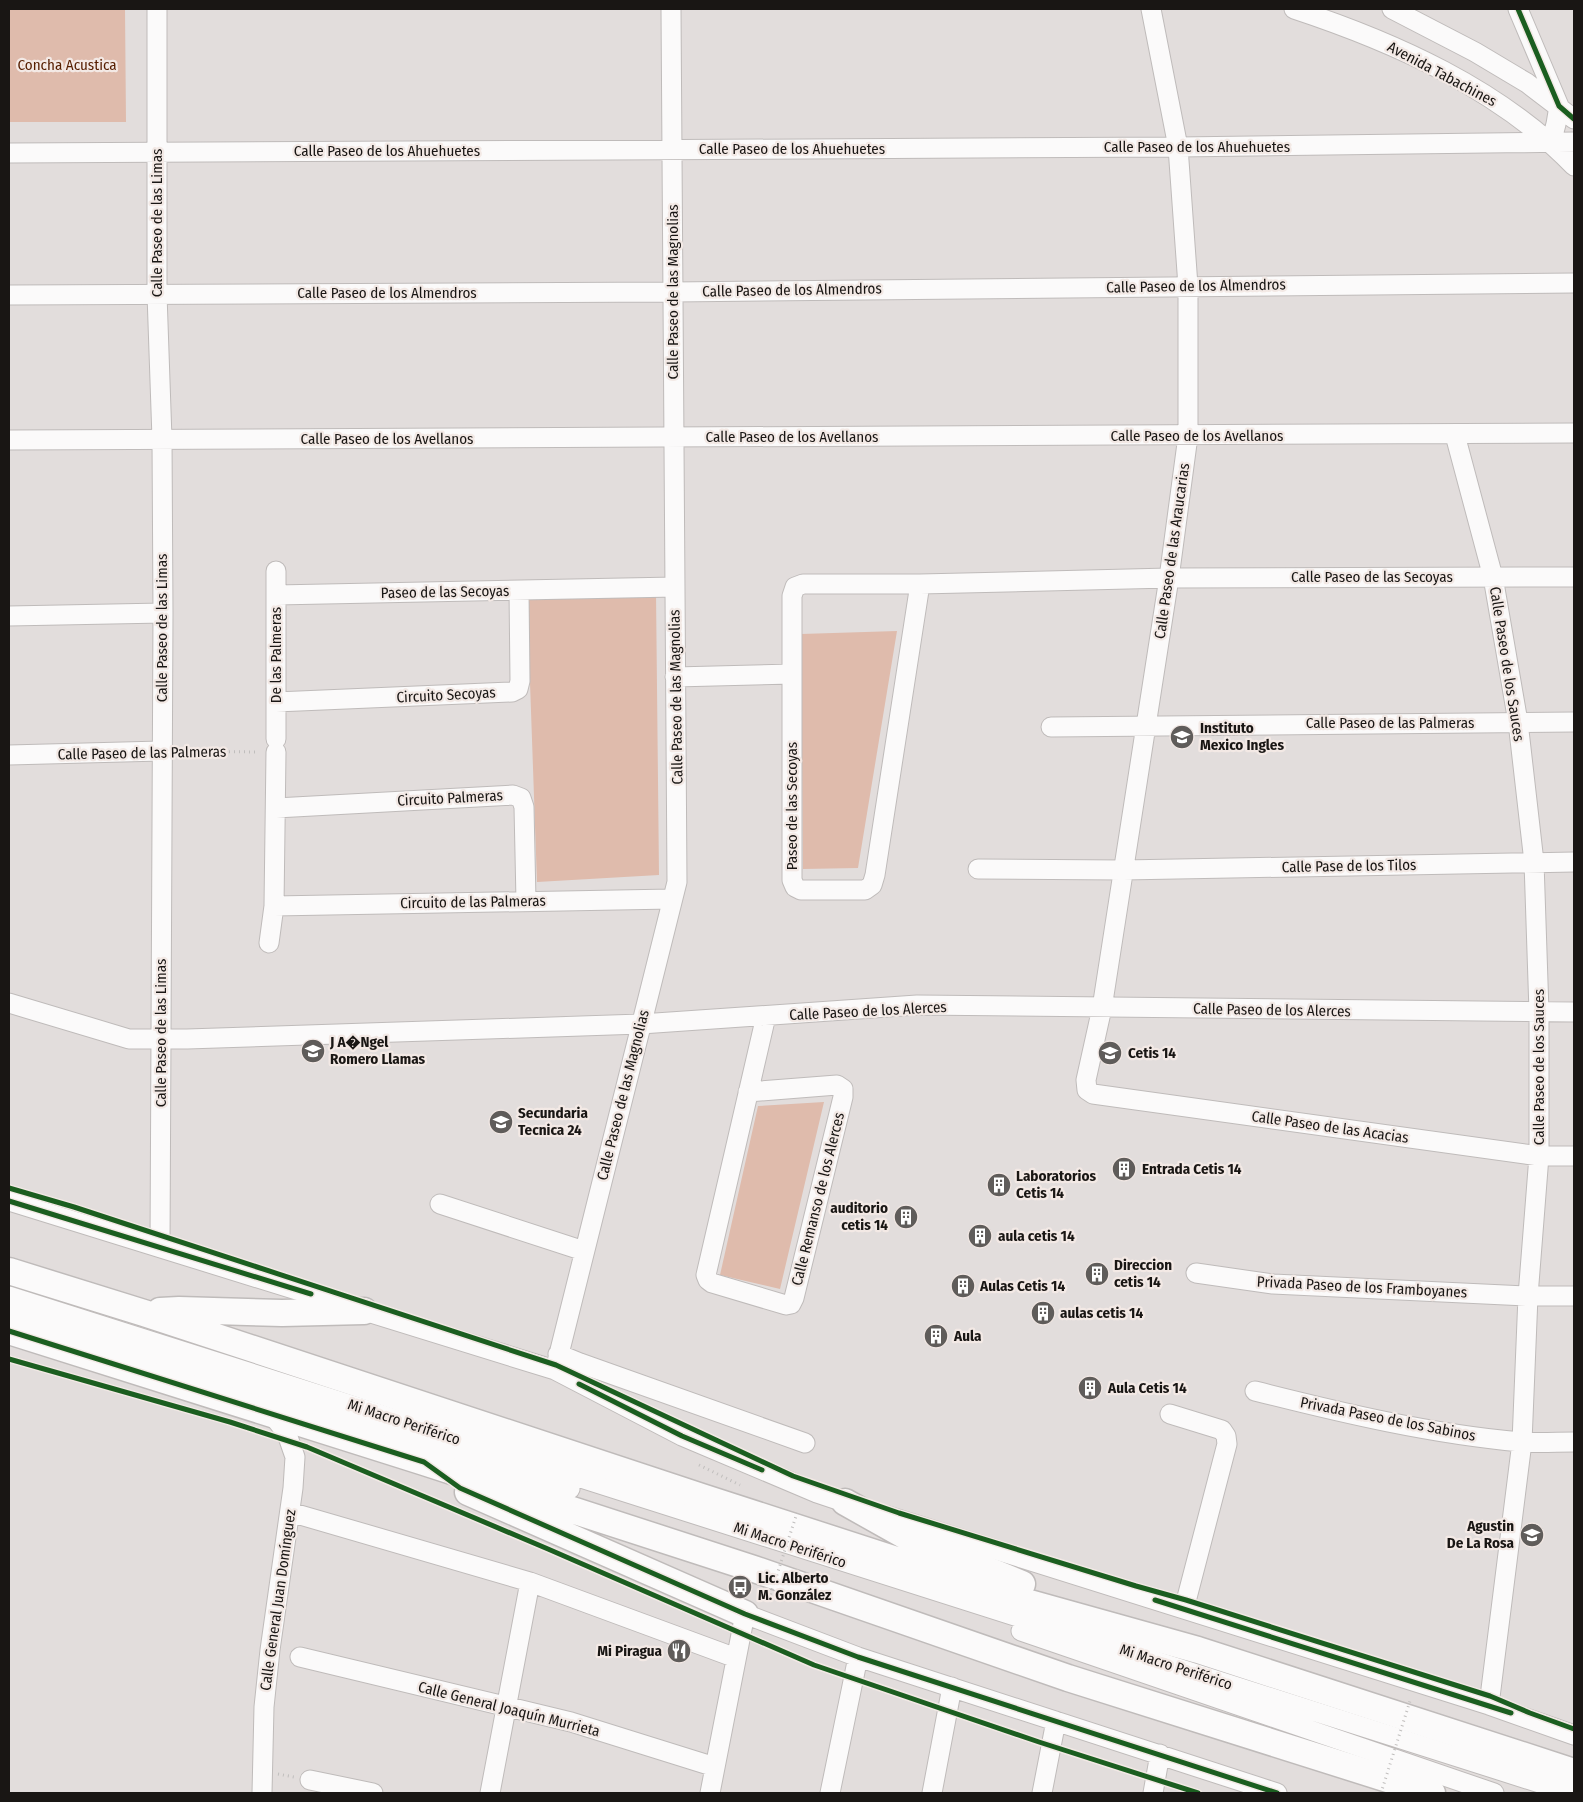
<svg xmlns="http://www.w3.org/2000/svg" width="1583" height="1802" viewBox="0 0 1583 1802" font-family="'Fira Sans Condensed',sans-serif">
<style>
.green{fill:#dfbbac}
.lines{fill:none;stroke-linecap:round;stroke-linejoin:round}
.minor-casing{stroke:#bfbbba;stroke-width:21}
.highway-casing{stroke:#bfbbba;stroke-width:29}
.path{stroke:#c0bebd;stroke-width:3;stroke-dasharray:1 4;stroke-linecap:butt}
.minor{stroke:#fbfafa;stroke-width:19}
.highway{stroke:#fbfafa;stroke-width:26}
.path-bridge{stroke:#c0bebd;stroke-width:3;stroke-dasharray:1 4;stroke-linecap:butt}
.cycleway-casing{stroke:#f3e9e5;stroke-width:8}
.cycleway{stroke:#1b5e20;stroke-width:5}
.labels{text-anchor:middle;stroke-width:4.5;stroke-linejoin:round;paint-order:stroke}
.park-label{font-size:15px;fill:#561e00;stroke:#f3e9e5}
.street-label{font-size:15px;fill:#191614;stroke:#f3e9e5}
.poi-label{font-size:15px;font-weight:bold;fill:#191614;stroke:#f3e9e5;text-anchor:start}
</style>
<rect width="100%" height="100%" fill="#e2dddc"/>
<path class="green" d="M9 9H125L126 122H9Z
M656 593 659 875 537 882 527 597Z
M897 631 858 868 803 869 801 634Z
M824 1102 780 1289 720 1275 758 1106Z"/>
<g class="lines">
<g class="minor-casing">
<path id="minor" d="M157 9V294L162 439 163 613 160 1247
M1151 9 1178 147 1188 286V436L1169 578 1102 1008 1086 1080 1087 1090 1093 1094 1539 1156H1574
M1294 9C1394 42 1500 89 1574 166
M1392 9 1475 52 1527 83 1574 119
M1518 9 1559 106 1556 124 1551 143
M9 153 1178 147 1574 142
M9 295 673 292 1574 283
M1455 435 1493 577 1518 722 1534 862 1539 1012V1156L1528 1296 1522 1442 1489 1705
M9 440 1574 433
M276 571V739
M920 584 875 875 872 885 865 890H801L795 887 792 880V596L795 587 803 584H920L1169 578 1574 577
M276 595 675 587
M9 616 163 613
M675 677 792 674
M276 702 512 692 518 689 520 681 519 591
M1051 727 1574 722
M9 755 161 751
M276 808 513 795 521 798 524 807 526 901
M978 869 1123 870 1574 862
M274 906 672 899
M269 943 274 906 276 752
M9 1003 129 1039H187L641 1024 917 1005 1574 1012
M748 1092 837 1085 843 1089V1097L794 1298 791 1304 786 1305 712 1283 708 1280 706 1275 766 1016
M9 1201 555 1370 682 1436 817 1493 856 1506
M440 1204 584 1251
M1196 1273 1273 1284 1528 1296H1574
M9 1296 1571 1793
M9 1311 146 1357 570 1489
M558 1354 580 1363 805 1443
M555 1370 677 882 671 9
M1255 1391C1342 1413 1431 1434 1521 1442 1538 1443 1557 1442 1574 1442
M1170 1414 1222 1430 1226 1436 1227 1444 1184 1609
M290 1512 530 1582 736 1658
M885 1515 1489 1705 1574 1735
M1021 1631 1494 1793
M300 1657 571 1722 715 1767
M310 1780 373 1793
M262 1793 264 1707 270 1650 293 1488 295 1457 287 1434 272 1414
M490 1793 530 1582
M710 1793 745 1614 858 1657 1277 1793
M830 1793 858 1657
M932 1793 952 1687
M1042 1793 1056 1721
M1153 1793 1160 1754"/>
</g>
<g class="highway-casing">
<path id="highway" d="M9 1271 144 1313 702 1497 1026 1602 1198 1650 1574 1772
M160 1311 179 1310 282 1313 364 1311
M9 1331 424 1462 754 1569 1068 1678 1432 1793
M468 1492 745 1614
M845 1502 909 1538 1022 1584"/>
</g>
<path class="path" d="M179 751 258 752
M699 1465 740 1485
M758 1595 769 1599
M278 1774 294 1777"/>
<use href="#minor" class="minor"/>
<use href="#highway" class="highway"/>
<path class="path-bridge" d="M769 1599 797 1513
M1381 1793 1410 1701"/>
<g class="cycleway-casing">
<path id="cycleway" d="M1518 9 1559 106 1574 119
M9 1188 74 1207 556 1365 793 1476 899 1513 1136 1586 1186 1600 1490 1696 1530 1713 1574 1729
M9 1201 311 1294
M9 1331 424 1462 460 1488 745 1614 858 1657 1277 1793
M9 1359 230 1422 307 1447 548 1549 814 1665 1039 1742 1198 1793
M579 1384 682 1436 762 1470
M1155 1600 1511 1713"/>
</g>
<use href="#cycleway" class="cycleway"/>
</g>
<defs>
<g id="school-disc" transform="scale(1.25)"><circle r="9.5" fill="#5f5c5a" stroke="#f3e9e5"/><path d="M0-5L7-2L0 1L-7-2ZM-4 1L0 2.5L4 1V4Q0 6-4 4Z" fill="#fff"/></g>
<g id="university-disc" transform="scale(1.25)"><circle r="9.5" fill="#5f5c5a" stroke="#f3e9e5"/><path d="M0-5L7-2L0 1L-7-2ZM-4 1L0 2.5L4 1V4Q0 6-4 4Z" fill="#fff"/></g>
<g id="building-disc" transform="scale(1.25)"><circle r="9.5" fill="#5f5c5a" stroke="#f3e9e5"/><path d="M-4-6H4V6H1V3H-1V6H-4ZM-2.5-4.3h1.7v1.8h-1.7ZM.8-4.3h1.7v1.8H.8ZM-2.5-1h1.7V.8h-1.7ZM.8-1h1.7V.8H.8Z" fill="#fff"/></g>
<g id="bus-disc" transform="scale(1.25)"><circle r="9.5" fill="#5f5c5a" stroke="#f3e9e5"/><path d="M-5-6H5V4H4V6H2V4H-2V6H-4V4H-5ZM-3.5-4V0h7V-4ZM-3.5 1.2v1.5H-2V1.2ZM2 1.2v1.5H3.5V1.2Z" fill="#fff"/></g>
<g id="restaurant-disc" transform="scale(1.25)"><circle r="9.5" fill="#5f5c5a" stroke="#f3e9e5"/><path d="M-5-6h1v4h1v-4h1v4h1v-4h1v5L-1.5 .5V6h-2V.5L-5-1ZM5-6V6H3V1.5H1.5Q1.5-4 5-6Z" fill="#fff"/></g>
</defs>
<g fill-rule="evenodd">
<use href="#school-disc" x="1182" y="737"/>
<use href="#school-disc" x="313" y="1051"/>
<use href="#university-disc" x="1110" y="1053"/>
<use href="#school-disc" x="501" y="1122"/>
<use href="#building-disc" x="1124" y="1169"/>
<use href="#building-disc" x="999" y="1185"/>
<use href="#building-disc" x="906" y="1217"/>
<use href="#building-disc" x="980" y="1236"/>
<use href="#building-disc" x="1097" y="1274"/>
<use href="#building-disc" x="963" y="1286"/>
<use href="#building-disc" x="1043" y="1313"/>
<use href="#building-disc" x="936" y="1336"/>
<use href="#building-disc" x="1090" y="1388"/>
<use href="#school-disc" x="1532" y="1535"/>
<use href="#bus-disc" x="740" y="1587"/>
<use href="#restaurant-disc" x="679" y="1651"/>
</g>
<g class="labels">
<g class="park-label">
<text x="67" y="70">Concha Acustica</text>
</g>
<g class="street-label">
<text transform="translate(1442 74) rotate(28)" y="5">Avenida Tabachines</text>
<text x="1197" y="152">Calle Paseo de los Ahuehuetes</text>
<text x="792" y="154">Calle Paseo de los Ahuehuetes</text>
<text x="387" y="156">Calle Paseo de los Ahuehuetes</text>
<text transform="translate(157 223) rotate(-90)" y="5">Calle Paseo de las Limas</text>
<text transform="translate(1196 286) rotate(-1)" y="5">Calle Paseo de los Almendros</text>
<text transform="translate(792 290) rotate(-1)" y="5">Calle Paseo de los Almendros</text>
<text transform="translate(673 292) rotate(-90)" y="5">Calle Paseo de las Magnolias</text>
<text x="387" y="298">Calle Paseo de los Almendros</text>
<text x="1197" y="441">Calle Paseo de los Avellanos</text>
<text x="792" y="442">Calle Paseo de los Avellanos</text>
<text x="387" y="444">Calle Paseo de los Avellanos</text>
<text transform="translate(1172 551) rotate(-82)" y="5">Calle Paseo de las Araucarias</text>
<text x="1372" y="582">Calle Paseo de las Secoyas</text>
<text transform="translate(445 592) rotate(-1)" y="5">Paseo de las Secoyas</text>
<text transform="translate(162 628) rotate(-90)" y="5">Calle Paseo de las Limas</text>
<text transform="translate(276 655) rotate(-90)" y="5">De las Palmeras</text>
<text transform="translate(1507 664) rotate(81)" y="5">Calle Paseo de los Sauces</text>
<text transform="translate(446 695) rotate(-3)" y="5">Circuito Secoyas</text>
<text transform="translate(676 697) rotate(-91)" y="5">Calle Paseo de las Magnolias</text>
<text x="1390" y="728">Calle Paseo de las Palmeras</text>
<text transform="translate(142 753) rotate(-1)" y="5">Calle Paseo de las Palmeras</text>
<text transform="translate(450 798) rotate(-3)" y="5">Circuito Palmeras</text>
<text transform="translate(792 806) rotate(-90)" y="5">Paseo de las Secoyas</text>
<text transform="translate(1349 866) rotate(-1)" y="5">Calle Pase de los Tilos</text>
<text transform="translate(473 902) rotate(-1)" y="5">Circuito de las Palmeras</text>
<text transform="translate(1272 1010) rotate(1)" y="5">Calle Paseo de los Alerces</text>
<text transform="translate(868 1011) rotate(-3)" y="5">Calle Paseo de los Alerces</text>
<text transform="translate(161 1033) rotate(-90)" y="5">Calle Paseo de las Limas</text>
<text transform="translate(1539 1067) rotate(-90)" y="5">Calle Paseo de los Sauces</text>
<text transform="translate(623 1095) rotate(-76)" y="5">Calle Paseo de las Magnolias</text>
<text transform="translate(1330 1127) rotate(8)" y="5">Calle Paseo de las Acacias</text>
<text transform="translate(818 1199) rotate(-76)" y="5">Calle Remanso de los Alerces</text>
<text transform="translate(1362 1287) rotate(3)" y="5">Privada Paseo de los Framboyanes</text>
<text transform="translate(1388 1419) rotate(11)" y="5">Privada Paseo de los Sabinos</text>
<text transform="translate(404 1422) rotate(18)" y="5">Mi Macro Periférico</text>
<text transform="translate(790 1545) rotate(18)" y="5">Mi Macro Periférico</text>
<text transform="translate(278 1600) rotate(-82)" y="5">Calle General Juan Domínguez</text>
<text transform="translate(1176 1667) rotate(18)" y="5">Mi Macro Periférico</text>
<text transform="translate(509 1709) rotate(14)" y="5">Calle General Joaquín Murrieta</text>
</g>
<g class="poi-label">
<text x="1200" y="733">Instituto<tspan x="1200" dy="17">Mexico Ingles</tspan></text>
<text x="330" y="1047">J A�Ngel<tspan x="330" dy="17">Romero Llamas</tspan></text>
<text x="1128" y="1058">Cetis 14</text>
<text x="518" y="1118">Secundaria<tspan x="518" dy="17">Tecnica 24</tspan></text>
<text x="1142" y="1174">Entrada Cetis 14</text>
<text x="1016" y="1181">Laboratorios<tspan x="1016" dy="17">Cetis 14</tspan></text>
<text x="888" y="1213" text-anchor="end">auditorio<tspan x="888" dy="17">cetis 14</tspan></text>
<text x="998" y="1241">aula cetis 14</text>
<text x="1114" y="1270">Direccion<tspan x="1114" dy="17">cetis 14</tspan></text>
<text x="980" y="1291">Aulas Cetis 14</text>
<text x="1060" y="1318">aulas cetis 14</text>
<text x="954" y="1341">Aula</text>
<text x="1108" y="1393">Aula Cetis 14</text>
<text x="1514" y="1531" text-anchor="end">Agustin<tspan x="1514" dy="17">De La Rosa</tspan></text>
<text x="758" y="1583">Lic. Alberto<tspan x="758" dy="17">M. González</tspan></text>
<text x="662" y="1656" text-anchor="end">Mi Piragua</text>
</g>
</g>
<rect width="1583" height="1802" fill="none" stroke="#191614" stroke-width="20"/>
</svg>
